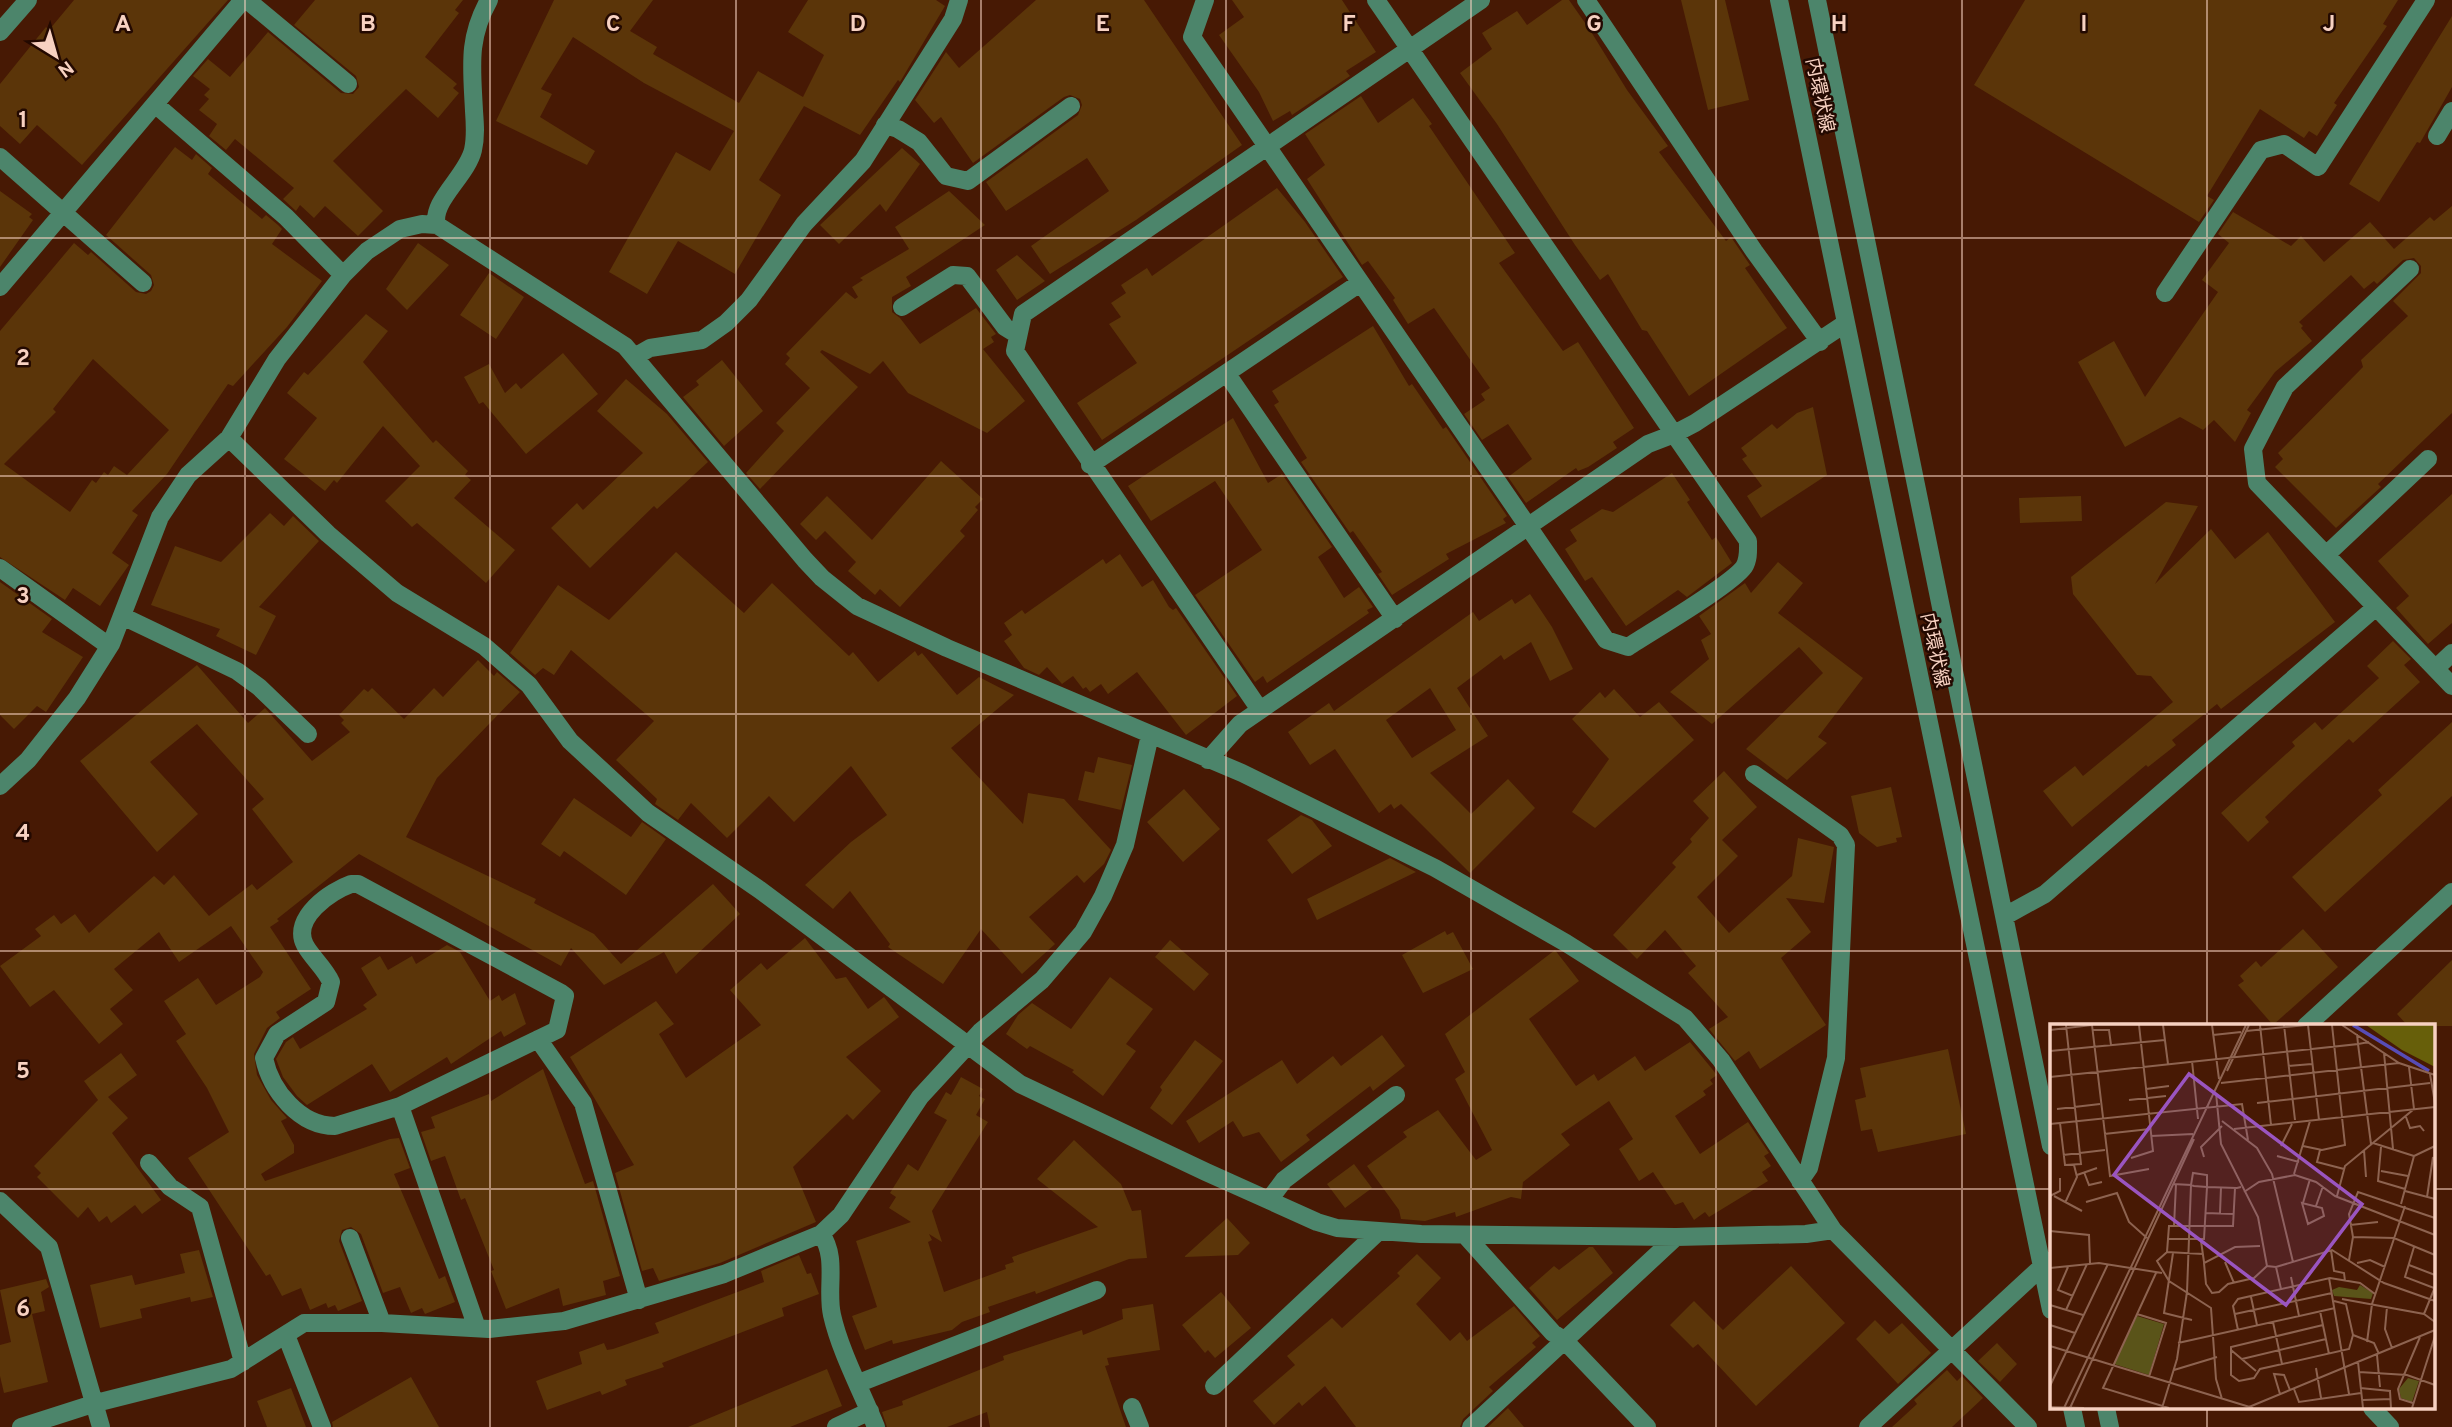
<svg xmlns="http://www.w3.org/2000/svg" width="2452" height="1427" viewBox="0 0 2452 1427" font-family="Overpass,'Noto Sans JP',sans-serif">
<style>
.building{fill:#5b3509;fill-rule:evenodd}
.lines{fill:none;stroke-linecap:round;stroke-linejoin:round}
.minor{stroke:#4c856b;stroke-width:18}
.grid{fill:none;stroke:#f7d1c1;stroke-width:2;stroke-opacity:0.55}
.labels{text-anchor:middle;stroke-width:5;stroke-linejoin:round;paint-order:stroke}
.street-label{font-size:19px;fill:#f7d1c1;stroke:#230901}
.inset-river{fill:none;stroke:#574cb6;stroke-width:3.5}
.inset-road{fill:none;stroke:#8d6350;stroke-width:2}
.view{fill:#9a55c0;fill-opacity:0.15;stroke:#9a55c0;stroke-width:3.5}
.inset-edge{fill:none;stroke:#f7d1c1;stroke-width:3.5}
.grid-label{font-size:23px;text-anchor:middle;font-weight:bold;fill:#f7d1c1;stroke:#230901;stroke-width:5;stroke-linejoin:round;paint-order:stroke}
</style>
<rect width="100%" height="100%" fill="#471904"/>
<path class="building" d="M74 0H228L82 165 37 125 20 144 0 126V84L46 27 49 30Z
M315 0H463L455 10 459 13 425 57 457 84 453 88 459 93 438 118 406 89 333 161 383 211 358 236 325 206 314 218 300 205 296 211 283 199 294 188 235 139 226 150 209 136 217 124 199 110 209 99 204 95 210 89 193 76 208 59 230 77 268 32 341 93 353 94 359 87 356 76 294 25Z
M554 0H653L630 31 657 47 653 54 739 103 758 71 803 97 824 55 788 32 808 0H936L945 6 900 82 898 80 860 135 804 106 759 180 781 195 735 274 678 241 647 294 609 272 676 152 710 171 734 131 644 83 573 37 541 89 552 94 540 117 595 151 587 165 496 121Z
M1036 0H1144L1242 145 1136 220 1050 274 1031 246 1109 191 1087 158 1006 211 986 182 1078 115 1082 105 1080 99 1070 95 1064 97 973 163 941 117 934 123 915 100 946 52 959 68Z
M1232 0H1342L1376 52 1346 71 1350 76 1292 115 1290 111 1273 121 1259 92 1219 35 1244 17Z
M1562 0H1569L1590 30 1627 90 1668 146 1659 152 1726 241 1731 237 1750 265 1745 268 1787 328 1689 396 1647 331 1642 330 1608 274 1600 280 1575 245 1497 124 1460 73 1492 49 1482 33 1517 11 1527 25Z
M1681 0H1725L1749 100 1708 110Z
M2025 0H2398L2383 24 2387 26 2334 103 2337 105 2317 136 2309 131 2304 138 2260 109 2207 196 2214 200 2199 222 1974 85Z
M2452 16V87L2420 143 2417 142 2379 202 2349 184Z
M1361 96 1378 123 1413 98 1432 124 1429 126 1515 253 1499 263 1563 351 1578 342 1634 428 1613 442 1617 448 1588 467 1578 471 1576 468 1526 503 1508 477 1532 459 1508 424 1482 440 1464 414 1485 400 1481 394 1490 388 1434 308 1408 324 1393 300 1395 298 1368 261 1362 265 1307 179 1325 165 1305 134Z
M175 147 192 160 196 154 212 168 208 174 262 219 266 215 278 225 282 229 272 244 322 281 287 327 233 386 228 384 167 474 132 511 138 515 112 553 129 565 100 606 73 588 65 600 0 557V331L74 243 88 255 91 252 136 292 146 294 151 291 154 285 151 275 106 235ZM93 359 169 430 127 475 114 466 108 475 104 472 96 483 92 480 70 512 4 464 56 412 53 409Z
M902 148 920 164 886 212 880 204 839 244 820 225Z
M1277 188 1305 222 1343 277 1102 440 1077 403 1137 363 1109 324 1121 317 1111 303 1126 293 1121 285 1147 268 1152 276Z
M0 191 32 214 29 217 33 220 0 267Z
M949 191 985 225 906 277 911 286 892 297V312L900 318 920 344 976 308 996 334 991 337 994 342 983 349 1025 401 987 433 908 393 883 361 870 374 822 350 820 352 858 387 760 489 746 473 784 431 776 423 810 388 785 364 790 358 786 354 846 292 855 299 858 297 852 287 863 280 860 278 909 249 895 227Z
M2452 206V413L2378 484 2381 487 2336 528 2275 467 2283 459 2278 453 2363 367 2361 360 2408 316 2393 301 2421 273V266L2414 258 2403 260 2377 284 2374 281 2364 289 2351 275 2299 322 2303 326 2301 328 2312 341 2275 372 2247 410 2251 413 2235 442 2214 420 2203 430 2180 417 2125 447 2078 362 2114 341 2145 397 2218 292 2202 280 2229 243 2218 234 2233 212 2291 246 2301 236 2324 262 2370 222 2394 249 2430 217 2434 221Z
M418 243 449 265 407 310 386 289Z
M1017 255 1045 281 1017 300 996 270Z
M489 273 524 297 496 339 460 315Z
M366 314 388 331 363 362 433 443 436 440 468 471 465 475 471 480 454 498 515 550 486 583 417 523 412 527 385 501 420 466 383 426 337 483 334 480 325 491 284 459 317 418 287 393 304 372 308 375Z
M1373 326 1409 386 1412 384 1443 429 1446 427 1507 516 1503 519 1506 523 1446 554 1449 559 1392 595 1378 574 1382 572 1353 531 1350 533 1301 462 1307 458 1274 405 1279 402 1272 391Z
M563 353 598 394 526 454 483 402 479 404 464 377 489 364 505 393 516 383 521 389Z
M722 360 763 411 724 446 683 397 699 385 696 381Z
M626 379 667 414 708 462 657 509 654 506 590 568 551 528 577 503 583 510 643 453 597 411Z
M1813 407 1827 475 1761 518 1747 496 1762 486 1742 459 1747 456 1741 448 1772 424 1777 429 1797 413Z
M1233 418 1268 483 1282 474 1332 547 1318 557 1344 598 1359 587 1373 607 1367 610 1369 613 1267 683 1263 676 1255 682 1195 595 1262 550 1215 481 1151 521 1128 486Z
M941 461 983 499 975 507 978 510 960 531 965 536 900 607 880 589 875 595 848 571 856 562 825 531 816 540 800 524 827 496 872 540Z
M1672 473 1690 500 1687 502 1712 540 1716 537 1732 563 1687 597 1678 590 1626 626 1592 577 1585 581 1565 549 1577 541 1570 530 1602 509 1613 512Z
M2452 494V623L2428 644 2396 608 2409 596 2378 561Z
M2081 496 2082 521 2020 523 2019 498Z
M2166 502 2198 506 2155 584 2211 529 2235 559 2268 532 2335 622 2221 709 2217 704 2172 740 2176 745 2148 767 2146 765 2072 827 2043 791 2075 766 2083 776 2173 702 2151 676 2137 675 2073 594 2071 577Z
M270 513 284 526 293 516 319 541 259 607 276 616 256 655 216 636 220 629 151 605 175 546 221 562Z
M676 552 744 613 772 583 849 656 853 652 878 682 915 651 918 656 922 653 957 695 979 677 1014 695 951 748 1023 824 1028 793 1064 799 1111 850 1104 864 1084 883 1077 875 1029 917 1055 944 1022 974 981 929 943 984 888 947 890 944 850 891 833 909 805 885 851 842 887 815 851 766 794 822 769 796 727 838 691 803 678 820 655 804 657 799 616 760 654 721 571 650 554 675 543 668 535 675 510 653 558 585 609 620Z
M1120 554 1142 587 1153 580 1169 607 1173 610 1176 608 1237 696 1186 735 1137 672 1108 694 1101 684 1090 692 1086 687 1083 689 1073 676 1062 684 1047 667 1039 675 1024 668 1004 641 1012 635 1004 623 1022 610 1025 614 1103 559 1106 564Z
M1778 562 1803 583 1778 613 1863 678 1818 737 1827 743 1787 780 1746 749 1823 673 1799 647 1712 724 1670 692 1709 659 1701 640 1711 634 1699 616 1745 583 1751 593Z
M0 582 52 619 42 632 83 657 46 712 37 706 14 729 0 715Z
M1530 594 1552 627 1573 669 1550 681 1531 642 1504 660 1501 655 1457 688 1488 736 1430 773 1471 814 1508 779 1535 808 1470 873 1401 804 1394 809 1391 804 1379 813 1335 749 1310 765 1288 732 1329 703 1334 711 1473 612 1479 621 1512 599 1515 604ZM1430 688 1456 730 1412 758 1386 720Z
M2393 641 2411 659 2404 665 2420 682 2353 743 2349 739 2303 781 2265 817 2269 822 2248 842 2221 813 2295 746 2292 742 2315 722 2322 730 2379 678 2367 666Z
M478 660 494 676 497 672 520 692 437 778 406 837 536 899 534 903 594 934 621 964 713 884 740 914 676 974 664 952 604 985 571 948 561 966 359 854 277 919 279 921 270 927 311 989 276 1012 280 1018 267 1028 254 1054 257 1075 271 1100 287 1118 281 1121 294 1145V1153L261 1174 265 1181 390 1139 399 1138 410 1168 394 1174 439 1279 445 1276 455 1302 425 1314 422 1308 411 1313 400 1287 383 1293 361 1234 351 1227 342 1230 339 1241 362 1301 338 1311 335 1305 328 1308 326 1303 310 1310 301 1288 282 1296 270 1274 266 1276 188 1158 229 1132 207 1088 176 1041 186 1034 164 1001 198 978 216 1005 260 977 263 972 231 926 179 962 159 932 114 969 133 990 110 1009 123 1024 99 1044 54 990 30 1007 0 966 41 936 35 929 54 915 61 924 75 914 89 933 154 876 164 885 174 875 209 916 252 884 257 890 293 862 252 809 264 799 197 724 150 762 198 814 157 852 80 761 197 665 248 723 265 708 312 761 350 732 341 723 344 720 339 715 364 689 368 692 372 688 404 719 434 688 443 697Z
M1614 689 1640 717 1659 702 1694 740 1595 828 1572 812 1609 759 1572 719 1600 692 1605 698Z
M2452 722V796L2325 912 2292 877 2382 795 2378 790Z
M1098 757 1132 765 1121 810 1078 800 1085 771 1094 773Z
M1724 771 1757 807 1722 840 1738 856 1697 897 1729 933 1792 876 1798 838 1834 847 1824 903 1786 898 1811 932 1781 958 1826 1025 1760 1069 1749 1051 1735 1061 1709 1029 1728 1017 1688 973 1696 966 1665 930 1637 959 1613 935 1676 867 1672 863 1692 842 1690 839 1709 818 1693 801Z
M1891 787 1902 837 1896 838 1897 842 1877 847 1859 833 1851 796Z
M1184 789 1220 829 1183 862 1147 822Z
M574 798 631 837 642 822 666 839 626 895 564 851 560 857 541 844Z
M1301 815 1312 820 1332 846 1292 874 1267 840Z
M1390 858 1416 872 1317 920 1307 899Z
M2303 929 2338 967 2273 1025 2238 985 2244 981 2240 976 2256 961 2261 967Z
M1445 931 1447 935 1453 932 1473 969 1423 993 1402 955Z
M805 938 836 979 846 977 868 1009 884 997 899 1017 846 1057 881 1091 853 1120 847 1114 793 1167 816 1222 720 1263 659 1281 653 1268 642 1271 615 1173 634 1165 570 1057 656 1001 674 1024 659 1034 686 1078 761 1025 730 990 761 963 767 970Z
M1170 940 1209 974 1194 991 1155 957Z
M447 945 460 952 490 1001 499 995 502 1001 515 993 526 1024 504 1037 501 1031 451 1064 447 1057 390 1092 372 1064 307 1105 297 1096 283 1077 276 1059 286 1042 293 1037 300 1049 367 1009 363 1005 377 995 361 968 380 956 388 970 412 956 416 964Z
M1555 950 1579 981 1529 1019 1576 1086 1594 1074 1598 1081 1635 1056 1645 1071 1690 1042 1717 1075 1710 1080 1713 1084 1703 1091 1706 1095 1675 1116 1700 1154 1748 1122 1769 1153 1764 1156 1771 1166 1762 1172 1768 1181 1709 1217 1705 1212 1694 1220 1683 1202 1675 1205 1653 1172 1639 1181 1619 1149 1633 1139 1609 1101 1561 1134 1570 1145 1523 1182 1521 1199 1511 1197 1456 1217 1455 1212 1425 1221 1401 1219 1399 1210 1367 1166 1407 1137 1403 1132 1438 1110 1476 1160 1492 1150 1455 1079 1465 1072 1445 1034Z
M2452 960V1026H2408L2397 1014Z
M1110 977 1153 1009 1126 1044 1136 1051 1103 1096 1072 1072 1074 1070 1030 1046 1027 1049 1006 1034 1018 1015 1032 1003 1071 1029Z
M1382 1035 1405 1066 1373 1091 1370 1086 1306 1135 1310 1140 1281 1162 1259 1132 1243 1137 1233 1121 1199 1143 1186 1121 1282 1060 1297 1084 1333 1056 1341 1066Z
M1195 1040 1223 1061 1172 1125 1150 1108 1162 1090 1160 1087Z
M1948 1049 1966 1134 1878 1152 1872 1129 1861 1131 1855 1100 1866 1097 1860 1068Z
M121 1053 137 1075 108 1097 128 1118 112 1133 161 1200 142 1214 135 1205 111 1223 107 1216 99 1222 88 1207 78 1218 37 1177 41 1173 34 1166 98 1100 84 1081Z
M543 1069 585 1184 593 1181 620 1276 603 1281 606 1295 563 1306 559 1288 506 1309 491 1271 494 1270 465 1198 461 1200 445 1156 431 1161 421 1132 435 1128 431 1117 489 1094 491 1101Z
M961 1077 983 1089 979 1096 985 1099 976 1115 988 1122 932 1211 942 1242 929 1234 932 1240 928 1242 944 1292 1006 1269 1005 1265 1014 1262 1012 1257 1098 1227 1037 1179 1074 1140 1121 1184 1132 1211 1141 1210 1147 1258 1129 1259 1036 1294 1035 1291 988 1307 990 1312 962 1322 952 1330 893 1344 892 1340 865 1350 852 1316 877 1307 856 1241 911 1222 889 1208 896 1197 890 1193 908 1164 918 1171 947 1120 934 1113 946 1092 951 1095Z
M1354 1164 1372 1188 1345 1208 1327 1184Z
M1227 1218 1250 1243 1238 1255 1184 1257Z
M1589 1247H1593L1613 1273 1557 1320 1529 1288 1554 1266 1559 1270Z
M199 1250 213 1297 191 1302 190 1297 140 1309 142 1318 100 1328 90 1285 132 1275 135 1285 185 1273 180 1254Z
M1417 1254 1441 1278 1416 1304 1450 1341 1460 1332 1467 1341 1514 1306 1540 1336 1532 1343 1536 1347 1489 1387 1493 1391 1463 1419 1460 1427H1356L1325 1386 1302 1406 1299 1402 1274 1425 1253 1401 1295 1365 1287 1356 1332 1318 1342 1328 1400 1276 1397 1273Z
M799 1255 807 1274 811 1273 819 1294 782 1308 784 1316 662 1363 664 1367 625 1380 627 1385 602 1395 600 1391 547 1410 536 1381 582 1364 579 1352 604 1343 607 1350 613 1349 659 1333 655 1323 764 1282 761 1271Z
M1791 1266 1845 1323 1756 1406 1698 1344 1693 1348 1670 1325 1694 1301 1723 1330Z
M46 1279 49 1287 41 1292 45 1311 32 1314 48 1382 4 1393 0 1376V1345L11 1342 0 1290Z
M1221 1292 1251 1328 1215 1358 1208 1350 1205 1353 1182 1325Z
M1153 1304 1160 1350 1107 1358 1109 1365 1105 1366 1126 1427H990L987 1412 947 1427H887L882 1412 903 1405 902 1401 1004 1360 1003 1356 1082 1330 1083 1335 1123 1319 1122 1309Z
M1875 1320 1889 1334 1902 1323 1931 1353 1898 1384 1856 1339Z
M1997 1343 2017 1364 2000 1382 1978 1361Z
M827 1369 842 1406 790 1427H688Z
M1947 1370 1957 1381 1962 1376 1983 1398 1952 1427H1892L1917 1404 1914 1400Z
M411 1377 439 1427H333L332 1422Z
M291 1388 306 1427H267L257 1401Z
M1508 1408 1524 1427H1488Z"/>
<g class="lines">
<path class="minor" d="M247 0 348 84
M1205 0 1192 37 1606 640 1628 647C1652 631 1730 586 1744 567 1749 559 1748 550 1748 541L1674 434 1648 444 1240 724 1208 760
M1376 0 1674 434 1695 423 1846 323
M1586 0 1754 251 1820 342
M1779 0 2051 1310
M1817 0 2051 1146
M0 32 28 0
M156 105 286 217 343 275
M885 125 898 129 919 142 946 176 968 181 1071 106
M2437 136 2452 111
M0 157 143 283
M437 225C430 202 467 176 473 150 476 137 475 124 474 111 472 68 467 39 489 0
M2410 269 2285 387 2253 449 2257 483 2452 686
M0 287 243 0
M2165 293 2261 150 2284 144 2318 167 2426 0
M902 307 953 275 967 276 1005 327 1018 335
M636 356 650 348 702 340 726 323 749 300 804 224 863 161 953 19 959 0
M1227 374 1395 619
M229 438 328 534 397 593 484 646 529 685 570 741 648 813 760 890 1020 1084 1206 1172 1317 1222 1337 1228 1421 1234 1676 1237 1806 1234 1833 1230
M1090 465 1360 283
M2326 555 2428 459
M0 568 109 646
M122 616 237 671 259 687 308 734
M2436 668 2452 653
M1260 710 1015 351 1023 314 1481 0
M1754 774 1840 835 1846 845 1836 1058 1809 1168 1800 1181
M0 786 28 760 77 698 111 644 160 517 188 475 229 438 277 359 343 275 367 251 400 229 422 224 437 225 625 346 805 560 822 578 857 606 947 648 1242 773 1435 868 1566 943 1685 1018 1721 1060 1833 1230 2028 1427
M351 884H358L561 993 565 996 557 1030 400 1106 335 1126C300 1126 271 1091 264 1058L277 1034 326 1002 331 982C325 968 312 958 305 945 291 918 331 891 351 884Z
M2005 916 2045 894 2376 607
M2306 1026 2452 892
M538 1039 583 1103 639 1300
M400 1106 477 1328
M149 1163 170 1187 200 1207 243 1362
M1269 1200 1284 1180 1396 1095
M0 1201 49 1247 101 1427
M821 1234C838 1257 826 1289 832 1315 840 1351 862 1392 876 1427
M1465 1235 1553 1333 1564 1340 1647 1427
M350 1238 382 1323
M286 1335 322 1427
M859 1383 1097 1290
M1214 1386 1378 1232
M1132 1407 1140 1427
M2072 1408 2076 1427
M2106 1408 2110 1427
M2372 1408 2390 1427
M21 1427 96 1403 231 1369 304 1323H382L489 1329 564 1321 724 1274 821 1234 841 1215 920 1097 980 1032 1042 980 1083 932 1103 896 1125 845 1150 735
M836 1427 870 1411
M1471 1427 1676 1237
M1868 1427 2048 1261"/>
</g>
<path class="grid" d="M245 0V1427M490 0V1427M736 0V1427M981 0V1427M1226 0V1427M1471 0V1427M1716 0V1427M1962 0V1427M2207 0V1026M0 238H2452M0 476H2452M0 714H2452M0 951H2452M0 1189H2051M2433 1189H2452M2207 1408V1427"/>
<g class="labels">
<g class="street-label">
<text transform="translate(1821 95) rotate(78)" y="7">内環状線</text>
<text transform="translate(1936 650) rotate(78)" y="7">内環状線</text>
</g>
</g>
<g transform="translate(2050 1024)">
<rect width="385" height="385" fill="#471904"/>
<path d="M310 261 323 269 321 275 284 272 282 266 289 263 307 266ZM87 292 114 300 99 351 64 340ZM358 354 369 357 362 378 351 374 349 365Z" fill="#5a5419"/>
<path d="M316 1H385V43L352 26Z" fill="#675f0a"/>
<path class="inset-river" d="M303 1 379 47"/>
<path class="inset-road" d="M42 1 60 152 99 145M113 1 118 40M162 1 169 55M210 1 221 101M234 1 245 96M258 1 269 96M292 1 349 39 385 51M0 6 42 1M42 6H59L61 21M196 7 257 1M163 11 191 8M319 18 308 20 321 120M0 27 115 16M334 29 343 125M142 37 148 95M238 42 262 40M177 47 199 1M380 50 385 79M0 53 308 20 307 10M171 59 349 39M96 65 119 62M166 69 171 120 208 193 217 242 226 243 282 226 334 259 385 277M79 76 116 72M207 79 380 59M7 85 50 80M356 93 360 104 370 102 374 107M172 97 207 124 222 150 243 238M10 99 15 141 31 140 16 1M0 100 192 80 198 116M184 105 385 83M54 110 100 105M101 112 143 110M323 119 364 132M231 122 242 100M253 122 272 126 295 121 282 1M331 123 328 157 355 165M270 126 267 138 294 145M314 126 316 153M13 131 55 126M227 132 249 138M154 133 151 123 172 102M81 134 103 127 89 1M331 147 358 152M34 148 39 161 52 158M244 150 260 97M27 151 47 144M355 167 385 175M194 168 209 158 245 151 266 158 285 172 385 211M0 172 10 167V154M4 172 32 187M287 172 295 142 364 85 359 43M377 173 383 133M36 178 67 169 79 198 97 214M15 179 27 153 24 141M252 179 272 184 274 192 258 200ZM253 179 260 155M351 180 364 132 385 122M266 182 273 162M155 189 184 190M170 189 171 163M300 201 328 198M124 202 126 160M0 207 39 211 40 239M303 213 344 214 385 231M117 215H154L157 163V151L143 149 141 161 144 162 157 163 187 164 191 163M151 217 154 238M210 222 185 223 154 239 156 260 162 269 169 268 178 260 204 254 217 242M364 223 355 253 384 264M281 226 284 247 294 249 295 257M117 228 119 202H183L185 164M123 229 114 289 142 296M153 230 117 228 107 237 119 257 161 284 166 355 172 375M299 236 303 213 299 190 308 168 385 194M175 238 184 259M307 239 320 236 335 243M359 241 385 251M18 243 8 266 23 272M226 243 231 265M0 244 49 239 112 249M106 249 53 364 119 384M241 253 249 292M279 254 299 370M201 273 207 301M292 275 374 290 385 298M0 281 33 291M337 283 335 305 342 324M16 286 37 240M270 287 279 330M87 290 116 299 99 353M185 290 282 269M374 290 385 263M223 298 232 340M0 301 25 309M273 301 181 323V351L189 357 204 354 210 345 299 325 303 311 296 280 284 277M188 306 183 282 188 275 280 254 310 259 325 270M303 311 324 319 329 330M317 318 322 280 355 182M128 319 285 284M0 322 203 384M181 326 206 347M327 331 330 363M192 335 276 315M308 338 313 384M266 344 271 374M124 346 167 333M309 348 357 351 385 361M0 362 58 240M310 364 340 367 341 384M244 365 249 378 311 369M230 370 224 350 234 351 240 366M313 376 341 375M363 379 350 375 348 365 370 313M0 383 34 384M199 383 385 306M14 384 196 1M20 384 144 115M112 384 127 335 137 268 141 161 123 160M362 384 385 312"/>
<path class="view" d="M139 50 312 180 236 281 64 151Z"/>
<rect width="385" height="385" class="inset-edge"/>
</g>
<g class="grid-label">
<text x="123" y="31">A</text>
<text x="368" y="31">B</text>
<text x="613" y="31">C</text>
<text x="858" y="31">D</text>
<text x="1103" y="31">E</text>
<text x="1349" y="31">F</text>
<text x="1594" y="31">G</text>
<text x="1839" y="31">H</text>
<text x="2084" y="31">I</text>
<text x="2329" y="31">J</text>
<text x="23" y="127">1</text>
<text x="23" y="365">2</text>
<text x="23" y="603">3</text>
<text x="23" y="840">4</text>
<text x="23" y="1078">5</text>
<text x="23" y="1316">6</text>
</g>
<g transform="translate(56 56) rotate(143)" stroke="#230901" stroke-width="5" paint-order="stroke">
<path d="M0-5L12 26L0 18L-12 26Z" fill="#f7d1c1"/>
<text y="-10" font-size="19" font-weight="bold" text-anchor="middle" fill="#f7d1c1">N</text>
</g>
</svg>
